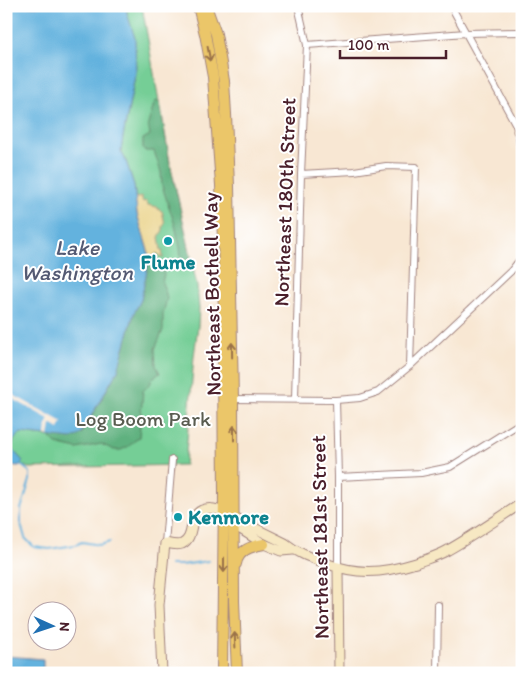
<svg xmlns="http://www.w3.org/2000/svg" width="528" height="679" viewBox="0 0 528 679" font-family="Itim,sans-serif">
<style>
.green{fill:#74ce96;stroke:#5f7660}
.forest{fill:#5fb17f;stroke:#546855}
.sand{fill:#eeda9e;stroke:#9c7c64}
.water{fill:#63b2de;stroke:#566884}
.pier{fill:#f8e7d3}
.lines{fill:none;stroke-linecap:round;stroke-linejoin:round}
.stream{stroke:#63b2de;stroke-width:2}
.street-casing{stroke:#a1837f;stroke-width:8}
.secondary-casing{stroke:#a1837f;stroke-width:11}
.primary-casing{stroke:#a1837f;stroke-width:12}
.street{stroke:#fff;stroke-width:6}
.secondary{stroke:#f7e8c3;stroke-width:9}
.primary{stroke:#ebc669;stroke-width:10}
.oneway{stroke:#9a724a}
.culture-dot{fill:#0f9aa8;stroke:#fff;stroke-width:2}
.labels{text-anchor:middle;stroke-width:4;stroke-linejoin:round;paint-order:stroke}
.street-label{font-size:21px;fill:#4a1f2b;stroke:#fff}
.culture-label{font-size:21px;font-weight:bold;fill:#0d838f;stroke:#fff}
.park-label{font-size:21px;fill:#595c50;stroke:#fff}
.water-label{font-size:22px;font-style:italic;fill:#545a73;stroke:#fff}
</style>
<rect width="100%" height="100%" fill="#fff"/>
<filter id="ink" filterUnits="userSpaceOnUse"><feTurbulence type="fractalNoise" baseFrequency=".02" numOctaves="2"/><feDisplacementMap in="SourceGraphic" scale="10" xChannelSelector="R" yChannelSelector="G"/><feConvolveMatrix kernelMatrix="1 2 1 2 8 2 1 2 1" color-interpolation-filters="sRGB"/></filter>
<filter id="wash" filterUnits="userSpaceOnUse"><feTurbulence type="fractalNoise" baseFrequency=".0096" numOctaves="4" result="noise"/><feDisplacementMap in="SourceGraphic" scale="20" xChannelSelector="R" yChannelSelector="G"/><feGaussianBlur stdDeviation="1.12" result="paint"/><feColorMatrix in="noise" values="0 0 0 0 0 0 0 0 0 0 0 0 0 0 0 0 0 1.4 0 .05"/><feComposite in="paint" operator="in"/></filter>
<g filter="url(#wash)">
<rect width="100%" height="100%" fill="#f8e7d3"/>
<path class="green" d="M126 6H142L170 163 197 286 199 308 198 326 194 356 185 465 29 468 21 465 22 461 11 448 14 440 21 433 71 439 80 435 118 370 134 313 141 300 148 251 137 214 134 185 126 161 121 151 123 137 136 71Z"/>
<path class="forest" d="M156 101 160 102 170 163 191 256 189 261 183 263 181 260 180 248 175 225 162 186 161 172 154 151H145L143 148V139L150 135 148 124 154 104Z
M152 256 155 261 157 270H162L164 274 162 283 165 290 167 298 163 314V330L155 349 156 366 160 373 151 379V383L143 391 139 437 129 446 121 450H114L101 444 77 449 56 444 50 438 51 429 82 433 118 370 134 313 141 300 149 260Z"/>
<path class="sand" d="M135 197 138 198 142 197V201L144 202 146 201 148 205 157 207 159 210 162 211 165 224 163 226V230L159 237 161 250H162L163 258 157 253 149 260 148 251 137 214Z"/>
<path class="water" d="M6 6H126L127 13 135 38 136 71 123 137 121 151 126 161 134 185 137 214 148 251 149 260 141 300 134 313 118 370 80 435 71 439 21 433 14 440 11 448 23 461C20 467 18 466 12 466L6 503Z
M6 656 43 659V673H6Z"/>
<path class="pier" d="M6 391 62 422 59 429 51 424 49 436H46L47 423 49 419 6 395Z"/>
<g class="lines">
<path class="stream" d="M21 465 30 472V480L21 509V524L25 538 34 547 49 549 75 545 82 542 100 545 110 542
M170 565H182L208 561"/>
</g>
</g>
<g filter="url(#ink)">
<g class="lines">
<g class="street-casing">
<path id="street" d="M451 6 515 123 518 131 522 159
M307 45 466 33 522 32
M301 174 354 171 386 166 416 167 410 366
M230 399 336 400 360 398 378 392 410 366 511 271 522 257
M295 399 301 174 307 45 298 6
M336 400 338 477V568
M338 477 421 473 450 467 522 422
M165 543 172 460
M437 673 438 605"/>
</g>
<g class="secondary-casing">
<path id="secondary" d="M518 131H522
M231 523 264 544 281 551 293 550
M338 568 339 673
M162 673 159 605 165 543C170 544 177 546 182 544 196 537 187 517 202 510 207 508 212 508 218 510L285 543C296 552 309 557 322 562 357 575 380 574 416 563 426 559 438 556 448 550 473 536 497 519 522 503"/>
</g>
<g class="primary-casing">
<path id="primary" d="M198 6 205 34 213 77 221 185 224 270 223 365 224 493 222 673
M206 6 216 34 224 81 226 114 229 186 233 399 234 601 237 673
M236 564C238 550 252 546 264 544"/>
</g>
<use href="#street" class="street"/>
<use href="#secondary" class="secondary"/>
<use href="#primary" class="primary"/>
</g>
<defs><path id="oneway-shaft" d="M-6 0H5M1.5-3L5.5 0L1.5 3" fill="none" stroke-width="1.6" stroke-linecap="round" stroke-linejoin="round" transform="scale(1.25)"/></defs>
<g class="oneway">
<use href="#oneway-shaft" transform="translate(209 54) rotate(79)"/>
<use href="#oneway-shaft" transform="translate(232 350) rotate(-91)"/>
<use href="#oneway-shaft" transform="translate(234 433) rotate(-90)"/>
<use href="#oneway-shaft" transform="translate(224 565) rotate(90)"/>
<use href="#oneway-shaft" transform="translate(235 640) rotate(-93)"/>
</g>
</g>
<g class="culture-dot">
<circle cx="168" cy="241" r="5"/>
<circle cx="178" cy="517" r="5"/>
</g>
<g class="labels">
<g class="street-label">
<text transform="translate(285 202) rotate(-88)" y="7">Northeast 180th Street</text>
<text transform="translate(212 294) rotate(-91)" y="7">Northeast Bothell Way</text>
<text transform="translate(320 537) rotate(-91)" y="7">Northeast 181st Street</text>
</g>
<g class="culture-label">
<text x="168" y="269">Flume</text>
<text x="188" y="524" text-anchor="start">Kenmore</text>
</g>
<g class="park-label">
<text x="143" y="426">Log Boom Park</text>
</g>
<g class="water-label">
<text x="77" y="255">Lake<tspan x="77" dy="25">Washington</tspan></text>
</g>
</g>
<rect width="528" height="679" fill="none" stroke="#fff" stroke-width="25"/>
<g transform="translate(52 626) rotate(93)"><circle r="24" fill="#ffffff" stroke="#b7a5aa"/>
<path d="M0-4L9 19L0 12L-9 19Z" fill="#1f6fb2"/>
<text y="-8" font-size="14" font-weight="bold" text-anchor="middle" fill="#4a1f2b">N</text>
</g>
<path d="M340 50v8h106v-8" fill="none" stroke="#4a1f2b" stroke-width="2.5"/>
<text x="348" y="50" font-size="15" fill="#4a1f2b" stroke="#ffffff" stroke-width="4" paint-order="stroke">100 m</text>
</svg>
